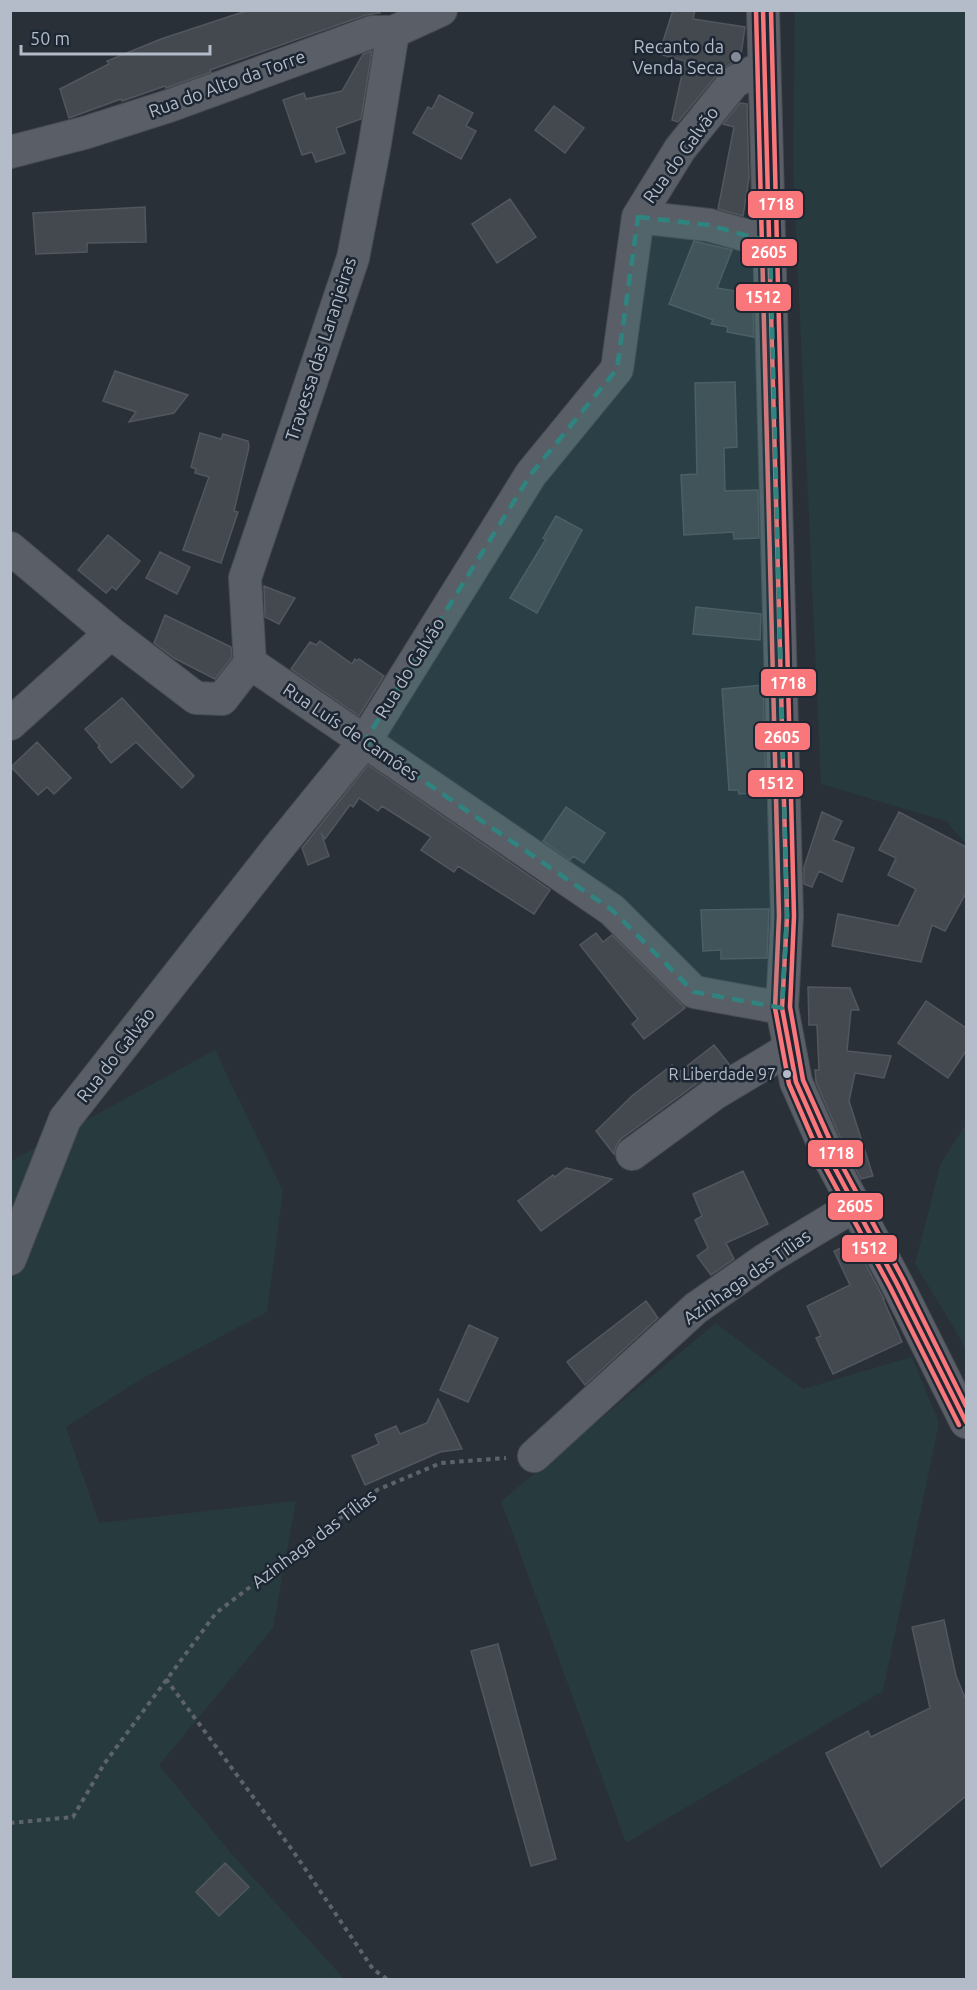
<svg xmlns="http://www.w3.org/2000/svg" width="977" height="1990" viewBox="0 0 977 1990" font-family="Ubuntu,sans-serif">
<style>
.green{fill:#273a3e}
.building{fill:#444950;stroke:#52575f;stroke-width:1.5}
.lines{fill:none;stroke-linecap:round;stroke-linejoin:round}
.minor-casing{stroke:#484c53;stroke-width:34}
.path{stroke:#5d636a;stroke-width:4;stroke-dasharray:4.5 4.5;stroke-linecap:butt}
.minor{stroke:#5a5e66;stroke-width:32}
.bus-1-casing{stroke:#1d2633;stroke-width:9}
.bus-2-casing{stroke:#1d2633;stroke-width:9}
.bus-3-casing{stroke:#1d2633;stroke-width:9}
.bus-1{stroke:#f9767a;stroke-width:4.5}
.bus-2{stroke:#f9767a;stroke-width:4.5}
.bus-3{stroke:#f9767a;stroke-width:4.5}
.marked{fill:#308480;fill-opacity:0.2;stroke:#308480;stroke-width:4.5;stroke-dasharray:12 8;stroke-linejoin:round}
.poi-dot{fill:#848b96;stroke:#1d2633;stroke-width:2}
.bus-dot{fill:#b4bcc9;stroke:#1d2633;stroke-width:2}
.labels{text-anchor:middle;stroke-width:5;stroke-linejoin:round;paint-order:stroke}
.bus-label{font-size:16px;fill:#b4bcc9;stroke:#1d2633;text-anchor:end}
.poi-label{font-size:18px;fill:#b4bcc9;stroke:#1d2633;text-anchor:end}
.street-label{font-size:18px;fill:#b4bcc9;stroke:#1d2633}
.line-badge{stroke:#1d2633;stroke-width:2}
.badge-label{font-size:16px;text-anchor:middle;font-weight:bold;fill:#fff}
</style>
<rect width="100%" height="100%" fill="#2a3038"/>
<path class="green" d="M795 11H966V844L946 821 821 784 793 165Z
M215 1050 283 1191 267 1312 143 1378 66 1427 99 1523 296 1501 273 1628 159 1765 230 1852 344 1979 11 1980V1161Z
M966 1124V1351L960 1338 915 1264 941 1163Z
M716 1323 803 1389 912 1357 939 1423 883 1691 626 1843 501 1501Z"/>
<path class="building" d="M249 10H379L380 13 366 15 210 70 211 72 166 88 165 86 122 101 121 99 69 118 60 89 109 64 107 61 161 39Z
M673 10H695L693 19 745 27 741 55 738 59 720 71 678 122 672 120 685 61 659 54Z
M372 51 361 119 336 128 345 153 316 162 312 152 302 155 283 100 304 93 306 99 342 91 363 54Z
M439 95 473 113 466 126 476 131 461 159 413 133 428 107 432 109Z
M740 103 747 104 749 178 743 216 718 209 734 127 723 124Z
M554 106 584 128 565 153 535 130Z
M510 199 536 237 497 263 472 224Z
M145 207 146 242 87 243V252L36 254 33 213Z
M694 241 732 250 717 288 747 293 744 307 753 308 754 337 727 332 728 327 711 324 713 320 669 304Z
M115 371 127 375 188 395 174 413 129 422 136 412 103 401Z
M735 382 737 447 724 448 725 491 758 490 759 538 734 539 733 532 684 535 681 475 697 474 695 383Z
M200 433 221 439 223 434 248 441 249 447 234 511 238 512 221 563 183 550 209 477 195 473 196 469 191 467Z
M556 516 582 530 537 613 510 598 546 539 543 538Z
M108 535 140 561 116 590 112 587 106 593 78 570Z
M160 552 190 567 177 594 146 578Z
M264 586 295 598 279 624 265 617Z
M696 607 761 614 760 640 693 634Z
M165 615 231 647 232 657 215 679 174 658 154 643Z
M320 641 352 664 355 659 357 661 359 659 384 676 359 716 291 669 310 642 316 645Z
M763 685 766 792 739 794 738 790H729L722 689Z
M122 698 194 776 182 788 136 742 111 763 98 747 100 746 85 729Z
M37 742 71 778 54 794 47 787 38 795 11 767Z
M368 765 550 890 534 914 458 866 454 872 421 850 431 837 382 806 378 811 359 798 353 807 350 805 325 839 321 833 329 856 308 865 302 848Z
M566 807 605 833 584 863 573 856 570 860 543 841Z
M822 812 842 821 833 840 854 848 842 882 819 871 812 887 804 884V867Z
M899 812 966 847V893L945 931 932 925 921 962 832 946 838 914 898 926 916 889 888 875 896 858 879 850Z
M769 909 767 958 721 959V950L703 951 701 910Z
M596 933 603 942 612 935 685 1008 644 1039 632 1024 638 1019 580 945Z
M808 987 850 988 859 1010H851L847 1051 891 1056 884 1078 855 1073 849 1101 873 1176 861 1179 847 1153 816 1082 815 1070H819L817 1025H809Z
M926 1001 966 1028V1051L948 1078 898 1043Z
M714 1045 729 1064 703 1079 621 1139 616 1146 614 1154 596 1131 633 1095 672 1065 678 1073Z
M566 1168 612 1179 541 1231 518 1201 553 1175 555 1177Z
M743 1171 768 1224 726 1243 734 1259 711 1275 697 1256 708 1248 695 1220 702 1216 693 1194Z
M854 1242 884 1299H883L902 1342 833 1374 816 1338 821 1336 807 1306 850 1285 834 1251Z
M646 1301 658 1318 585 1385 567 1362Z
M469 1325 498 1338 468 1402 440 1390Z
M438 1399 462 1449 440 1452 365 1485 352 1456 379 1444 375 1435 396 1426 400 1434 427 1423Z
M944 1620 956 1676 966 1700V1796L881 1867 826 1753 868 1731 871 1737 930 1708 912 1627Z
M498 1644 556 1859 531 1866 471 1651Z
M225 1863 249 1887 219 1916 196 1892Z"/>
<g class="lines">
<g class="minor-casing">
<path id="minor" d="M763 10 787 916 782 1008 796 1082 831 1161 897 1284 966 1422
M10 152 84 133 169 106 372 32H393L441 10
M638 217 709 225 770 242
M10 548 111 633 196 698 222 699 250 663 612 910 694 992 782 1008
M250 663 245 578 353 258 374 149 393 32
M10 724 111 633
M632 1154 714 1094 789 1049
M10 1259 65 1119 278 848 365 741 531 474 617 369 638 217 680 149 734 82 764 66
M534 1456 696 1308 766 1259 854 1206"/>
</g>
<path class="path" d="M166 1679 293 1851 373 1969 388 1980
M10 1823 73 1817 104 1764 216 1613 377 1490 441 1463 506 1458"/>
<use href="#minor" class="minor"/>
<g class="bus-1-casing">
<path id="bus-1" d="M763 10 787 916 782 1008 796 1082 831 1161 897 1284 966 1422"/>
</g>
<g class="bus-2-casing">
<path id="bus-2" d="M756 10 779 916 775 1008 789 1084 824 1165 890 1287 959 1425"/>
</g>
<g class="bus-3-casing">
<path id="bus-3" d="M771 10 794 916 790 1007 803 1080 838 1158 904 1281 966 1406"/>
</g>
<use href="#bus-1" class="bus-1"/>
<use href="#bus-2" class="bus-2"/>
<use href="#bus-3" class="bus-3"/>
</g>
<path class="marked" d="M638 217 709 225 770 242 787 916 782 1008 694 992 612 910 365 741 531 474 617 369Z"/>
<circle class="poi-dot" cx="736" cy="57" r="6"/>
<circle class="bus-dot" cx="787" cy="1074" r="5"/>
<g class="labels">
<g class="bus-label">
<text x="776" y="1080">R Liberdade 97</text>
</g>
<g class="poi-label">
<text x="724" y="53">Recanto da<tspan x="724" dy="21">Venda Seca</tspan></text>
</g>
<g class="street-label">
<text transform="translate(227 84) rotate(-20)" y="6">Rua do Alto da Torre</text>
<text transform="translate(681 155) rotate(-54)" y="6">Rua do Galvão</text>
<text transform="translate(321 349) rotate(-72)" y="6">Travessa das Laranjeiras</text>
<text transform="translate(410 668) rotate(-58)" y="6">Rua do Galvão</text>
<text transform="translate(351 732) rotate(34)" y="6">Rua Luís de Camões</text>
<text transform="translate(116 1055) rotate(-52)" y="6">Rua do Galvão</text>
<text transform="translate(747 1277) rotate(-35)" y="6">Azinhaga das Tílias</text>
<text transform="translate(314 1539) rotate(-37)" y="6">Azinhaga das Tílias</text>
</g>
</g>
<g class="line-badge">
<rect x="747" y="190" width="57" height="29" rx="6" fill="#f9767a"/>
<rect x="741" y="238" width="57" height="29" rx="6" fill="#f9767a"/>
<rect x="735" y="283" width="57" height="29" rx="6" fill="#f9767a"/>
<rect x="760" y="668" width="57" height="29" rx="6" fill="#f9767a"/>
<rect x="754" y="722" width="57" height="29" rx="6" fill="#f9767a"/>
<rect x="747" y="769" width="57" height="29" rx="6" fill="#f9767a"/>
<rect x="807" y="1139" width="57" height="29" rx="6" fill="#f9767a"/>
<rect x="827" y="1192" width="57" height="29" rx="6" fill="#f9767a"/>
<rect x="841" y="1234" width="57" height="29" rx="6" fill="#f9767a"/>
</g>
<g class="badge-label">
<text x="776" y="210">1718</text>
<text x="769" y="258">2605</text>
<text x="763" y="303">1512</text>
<text x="788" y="689">1718</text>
<text x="782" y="743">2605</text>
<text x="776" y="789">1512</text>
<text x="836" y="1159">1718</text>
<text x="855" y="1212">2605</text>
<text x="869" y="1254">1512</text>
</g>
<rect width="977" height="1990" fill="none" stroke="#b4bcc9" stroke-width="24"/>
<path d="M21 45v9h189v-9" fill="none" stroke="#b4bcc9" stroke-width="3"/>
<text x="30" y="45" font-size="18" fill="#b4bcc9" stroke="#1d2633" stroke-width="4.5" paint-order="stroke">50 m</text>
</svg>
